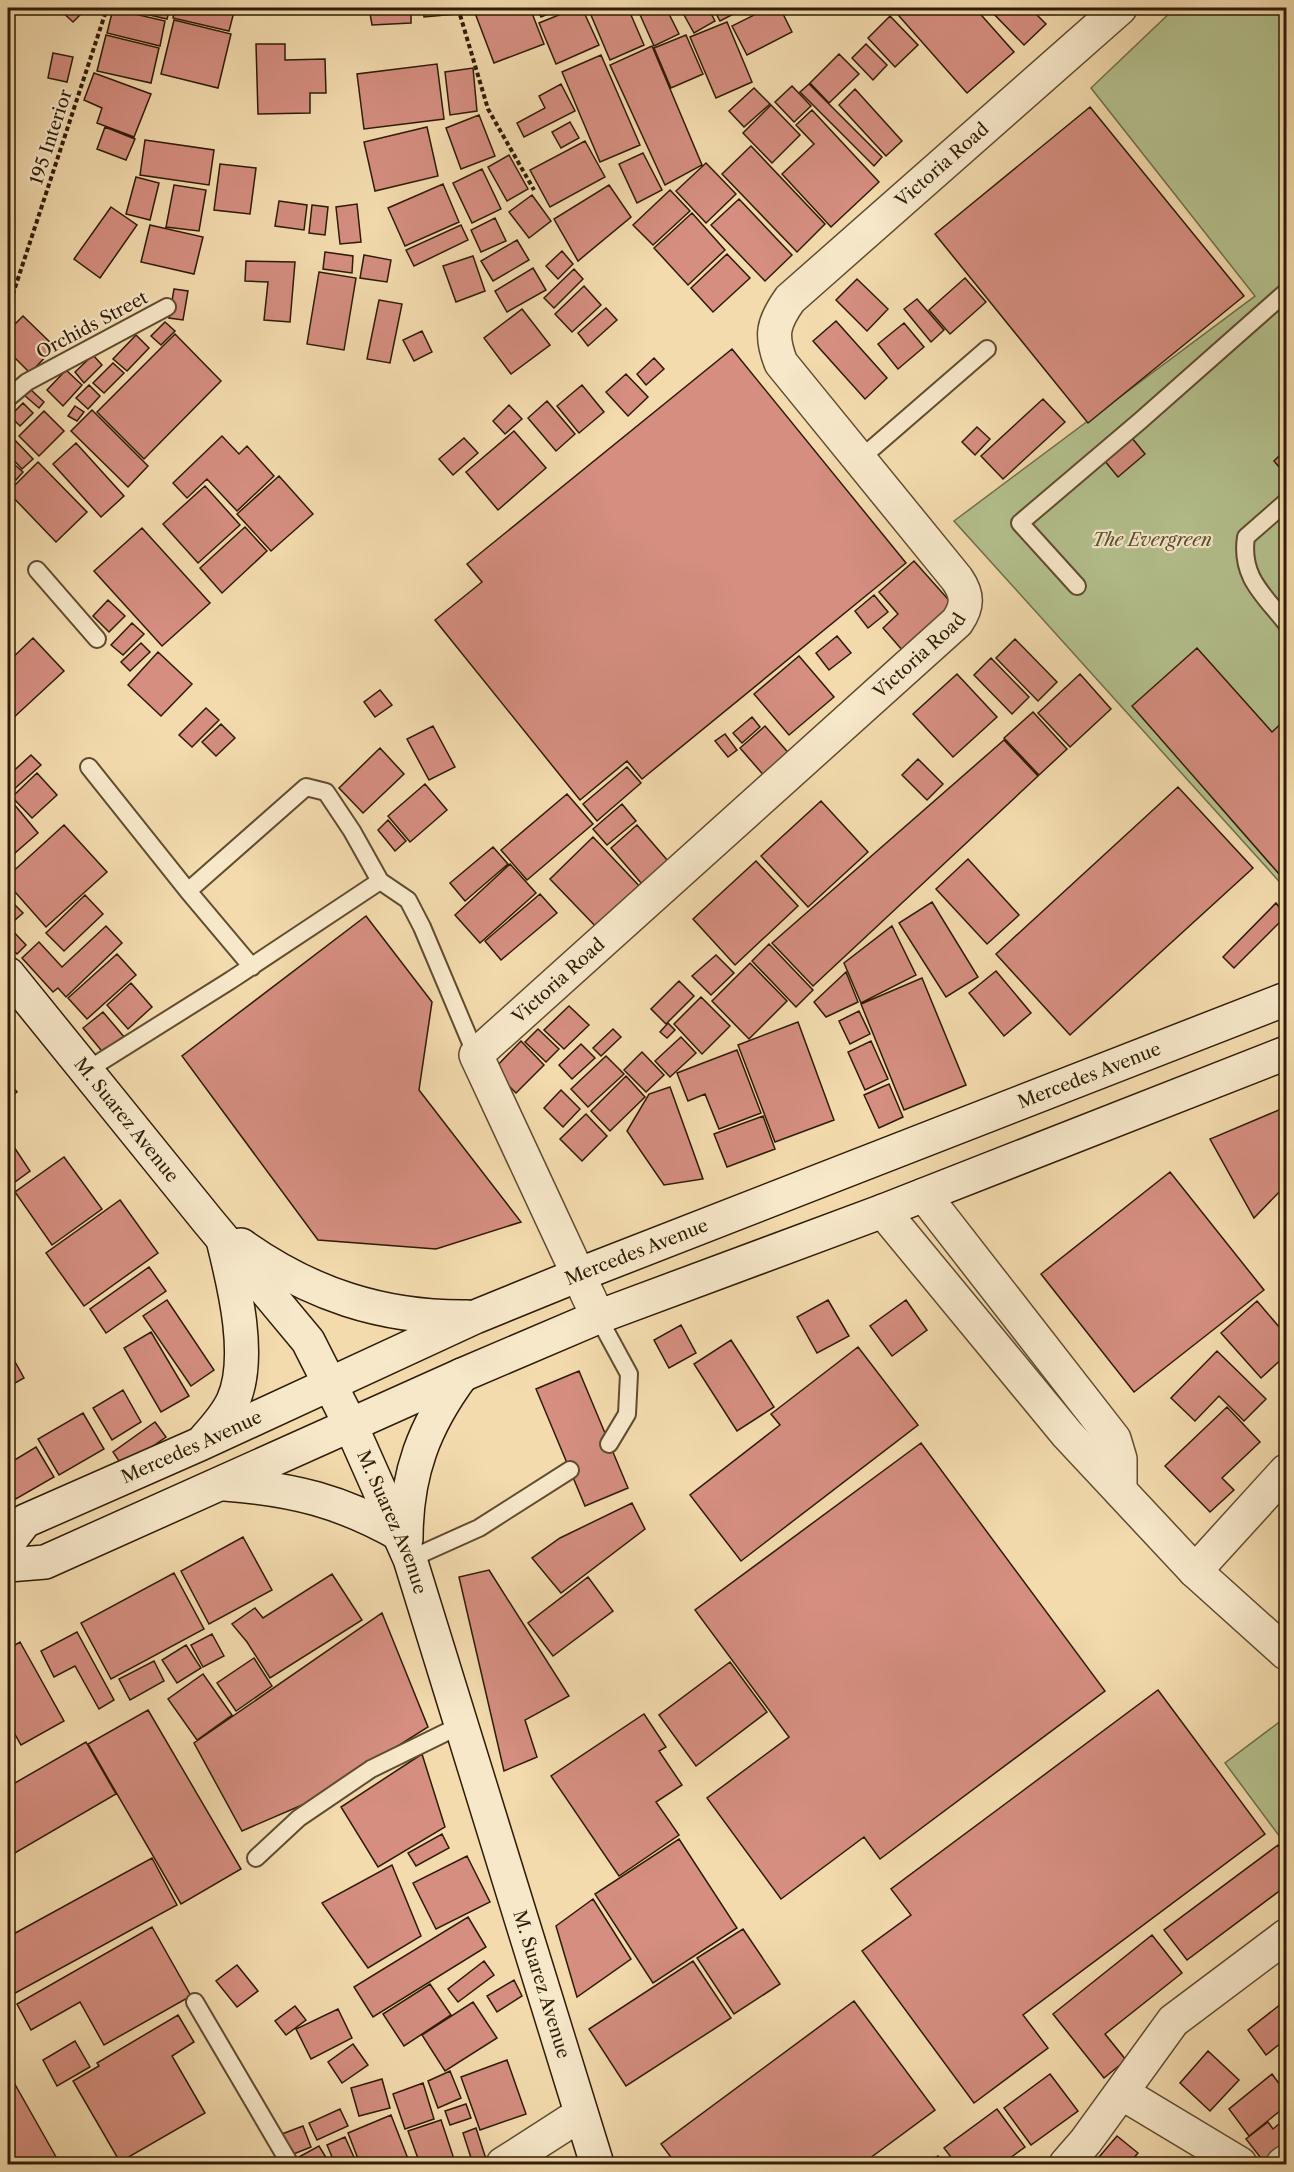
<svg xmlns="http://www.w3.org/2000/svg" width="1294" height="2172" viewBox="0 0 1294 2172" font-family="'Libre Caslon Text',serif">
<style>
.green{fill:#b4c18f;stroke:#726e4a;stroke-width:1.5}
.building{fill:#d58e80;stroke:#2f1c05;stroke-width:1.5}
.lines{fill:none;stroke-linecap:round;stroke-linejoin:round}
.lane-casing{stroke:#604c2f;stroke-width:20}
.street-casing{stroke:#604c2f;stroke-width:36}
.secondary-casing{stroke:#2f1c05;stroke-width:36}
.path{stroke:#2f1c05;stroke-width:4;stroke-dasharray:4.5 3;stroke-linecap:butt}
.lane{stroke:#f7e8ca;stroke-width:16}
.street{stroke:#f7e8ca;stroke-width:33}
.secondary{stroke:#f7e8ca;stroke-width:33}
.labels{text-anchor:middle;stroke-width:4.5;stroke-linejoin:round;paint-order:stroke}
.street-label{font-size:18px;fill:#2f1c05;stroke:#f7e8ca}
.park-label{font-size:18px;font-style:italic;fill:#574e2e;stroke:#f7e8ca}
</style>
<rect width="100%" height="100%" fill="#f3dbae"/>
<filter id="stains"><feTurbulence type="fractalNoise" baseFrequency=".00333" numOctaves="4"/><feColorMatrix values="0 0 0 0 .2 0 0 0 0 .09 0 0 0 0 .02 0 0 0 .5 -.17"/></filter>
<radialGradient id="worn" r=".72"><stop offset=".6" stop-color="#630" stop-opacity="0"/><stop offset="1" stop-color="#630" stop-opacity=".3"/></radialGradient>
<path class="green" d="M1175 8H1286V889L954 521 1255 296 1091 88Z
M1286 1717V1845L1225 1763Z"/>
<path class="building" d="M58 8H87L73 22Z
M119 8H170L167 19Z
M175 8H235L229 31 173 18Z
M369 8H411V23L372 25Z
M423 8H454L456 14 424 17Z
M489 8H530L544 44 494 63 475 13Z
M537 8H562L541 17Z
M576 8H582L599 45 556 64 539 23Z
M588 8H628L644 45 610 60Z
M637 8H666L679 34 654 46Z
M692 8H708L715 21 694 33 683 13Z
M713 8H745L720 21Z
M768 8H780L792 32 747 55 732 26Z
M892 8H975L1014 52 967 93Z
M988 8H1030L1046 24 1024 45Z
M113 9 165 21 160 46 107 33Z
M890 16 918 45 895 67 868 38Z
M174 20 231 34 218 88 161 74Z
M727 22 752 82 716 98 690 37Z
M106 35 159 48 151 83 97 71Z
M686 35 703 74 671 88 654 48Z
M256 44H285V60L325 59 326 93H310V113L258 114Z
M866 44 887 65 873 80 852 58Z
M652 46 702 165 665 185 610 65Z
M53 53 73 57 67 82 48 78Z
M839 54 859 74 829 103 810 83Z
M601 55 640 145 600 162 562 72Z
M437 64 444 119 364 129 357 74Z
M473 68 477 111 450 115 445 72Z
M94 73 151 94 134 137 97 123 102 108 84 100Z
M561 84 575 111 524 137 517 123 545 108 539 96Z
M809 84 882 157 874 166 800 92Z
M792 86 811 106 794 122 775 102Z
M754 88 770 104 744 127 729 111Z
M855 89 902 141 886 156 839 105Z
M771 105 800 135 772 163 743 133Z
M1090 107 1244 296 1088 423 935 234Z
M812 110 879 182 831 227 782 174 814 144 796 125Z
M479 115 495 156 461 169 446 128Z
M570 122 579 138 561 148 552 132Z
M105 127 135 139 126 160 97 149Z
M427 127 438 176 375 191 364 142Z
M145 140 214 150 209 185 140 175Z
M585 141 605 177 550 207 530 170Z
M751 146 825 224 797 252 722 174Z
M643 153 662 190 637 203 619 164Z
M509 155 528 189 507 201 488 167Z
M706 163 736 194 706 223 676 191Z
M220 164 256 168 250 214 214 210Z
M482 169 501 209 472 223 453 183Z
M136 177 159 183 150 220 126 214Z
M443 184 459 222 405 246 388 208Z
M174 185 206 190 199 231 166 227Z
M609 185 631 217 578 261 554 219Z
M670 190 690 211 653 245 633 225Z
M532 195 551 221 529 238 509 212Z
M739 199 792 255 765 281 711 225Z
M279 201 307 205 304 230 275 226Z
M357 204 361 242 340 244 336 207Z
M312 205 328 207 325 235 309 233Z
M111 207 137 225 100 278 74 259Z
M692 213 725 250 688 285 654 248Z
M495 218 506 241 481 252 471 230Z
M150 225 203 237 194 274 141 262Z
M461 225 468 240 414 266 406 250Z
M517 240 529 260 493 281 481 261Z
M562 251 573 264 558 279 546 266Z
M325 252 353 256 352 273 323 269Z
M727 254 750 278 713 312 691 288Z
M364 255 391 260 387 282 360 278Z
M473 256 485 291 456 302 443 266Z
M246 261 295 262 290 322 264 320 268 282 245 281Z
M533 268 546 290 507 312 495 291Z
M574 269 583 279 554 308 544 298Z
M319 272 356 278 344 350 307 344Z
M965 278 986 302 950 334 929 310Z
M857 279 888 309 867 331 836 300Z
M584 286 601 305 572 332 555 314Z
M174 289 188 291 183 320 169 318Z
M917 299 944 330 931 342 904 309Z
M379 300 402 304 390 363 367 359Z
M606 308 617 320 588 346 578 333Z
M522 309 550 345 511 374 484 338Z
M23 316 55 347 30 373 8 351V331Z
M836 321 887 378 865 399 813 341Z
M165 322 175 331 161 345 151 336Z
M904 323 924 347 898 369 878 344Z
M422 331 432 352 414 361 403 340Z
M175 334 221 381 144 459 97 412Z
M136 335 149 348 127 371 113 359Z
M732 349 906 563 642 779 627 761 580 800 435 620 482 582 467 564Z
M93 355 102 365 84 383 75 372Z
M654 358 664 369 646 385 637 374Z
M113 363 124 373 104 393 93 383Z
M66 370 82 385 63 406 47 390Z
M626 374 648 397 628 416 606 392Z
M89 385 100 396 88 409 76 398Z
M582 385 604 412 579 433 557 406Z
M30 389 44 402 39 408 24 395Z
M1043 399 1065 422 1003 479 981 456Z
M547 401 575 434 556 451 528 418Z
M23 403 33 413 20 426 10 416Z
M509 405 522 419 505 434 493 421Z
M75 406 84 412 77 421 68 416Z
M92 410 148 466 128 487 71 431Z
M44 411 64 431 39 456 19 436Z
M977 427 990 439 975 455 962 442Z
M514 431 546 468 498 510 466 472Z
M10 435 33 459 22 469 8 454V438Z
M222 436 239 454 247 446 274 476 237 511 207 479 187 498 173 483Z
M464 438 478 453 453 475 439 459Z
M1132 438 1145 454 1118 477 1104 460Z
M76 443 124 496 101 517 53 464Z
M1286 449V473L1285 474 1274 461Z
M8 459 23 472 16 480 8 473Z
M38 462 87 512 56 542 8 492Z
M279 476 313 514 271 551 237 514Z
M205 486 240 525 198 563 163 524Z
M245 527 267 551 222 593 200 568Z
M142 528 210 603 162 646 94 571Z
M914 561 954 606 903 651 883 628 898 614 879 592Z
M874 595 888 612 868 628 855 611Z
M108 600 125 616 109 632 93 616Z
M132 623 144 634 123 655 111 645Z
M837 636 851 653 829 670 816 653Z
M33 638 64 671 11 720 8 716V662Z
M1015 639 1057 682 1038 701 996 658Z
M141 643 150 652 130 671 121 662Z
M1197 648 1272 732 1286 719V882L1132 706Z
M158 652 192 684 161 716 128 685Z
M799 656 834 697 789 735 754 694Z
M991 658 1029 697 1012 714 974 675Z
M957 674 997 717 953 757 913 714Z
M1080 674 1111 709 1070 747 1038 713Z
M380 690 392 705 375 717 364 702Z
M206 708 219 720 192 747 179 735Z
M1033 712 1067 749 1039 775 1004 738Z
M752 717 760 727 742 743 733 733Z
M221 724 235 738 216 756 202 742Z
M433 726 455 767 429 780 407 739Z
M765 726 792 757 767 779 740 748Z
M725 734 737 750 728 757 715 741Z
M1004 740 1038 776 813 986 772 943Z
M380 748 404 774 363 813 339 788Z
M31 755 41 765 12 791 8 787V776Z
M918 759 943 784 927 800 902 775Z
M627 767 641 783 597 821 583 804Z
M37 773 57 795 32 818 12 797Z
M425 784 447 810 410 842 388 816Z
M1178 787 1253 868 1070 1035 996 954Z
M567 794 593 824 527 880 501 850Z
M8 797 38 833 8 859Z
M821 801 868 852 808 907 761 856Z
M622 804 636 821 607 845 593 829Z
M388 820 406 841 395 851 378 830Z
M64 825 107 872 46 927 8 884V876Z
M637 825 674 868 648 891 611 848Z
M593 837 644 891 601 932 550 879Z
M493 847 508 864 465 901 450 883Z
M968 859 1019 915 987 944 936 889Z
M756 861 798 906 735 965 693 919Z
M510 864 536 893 480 943 455 915Z
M540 894 557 913 501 960 485 941Z
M85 895 103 914 64 951 46 933Z
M932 902 978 977 946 997 899 923Z
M1276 903 1286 916 1234 968 1223 957Z
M15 905 23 913 8 926V911Z
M366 916 432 1002 419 1090 521 1222 436 1249 318 1240 182 1056Z
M106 926 122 943 66 997 58 988 53 992 22 958 39 942 62 967Z
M892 926 916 975 861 1003 844 963Z
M10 928 26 945 17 954 8 945V931Z
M769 944 813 990 796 1007 752 961Z
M117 954 136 975 87 1019 68 998Z
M716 955 734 973 711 995 692 976Z
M750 963 787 1001 749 1039 712 1001Z
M996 971 1031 1013 1004 1036 969 993Z
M846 972 858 1002 826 1017 814 1002Z
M922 978 966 1085 904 1110 861 1004Z
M679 981 694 996 666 1024 651 1009Z
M131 983 152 1007 128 1029 107 1005Z
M701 997 730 1026 702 1054 674 1024Z
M569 1006 589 1025 564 1049 544 1030Z
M859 1011 870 1034 850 1044 839 1021Z
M103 1012 125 1038 105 1055 83 1028Z
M798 1022 834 1120 775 1142 738 1045Z
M668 1023 675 1030 667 1038 660 1032Z
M538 1029 559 1049 546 1062 525 1042Z
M613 1029 621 1037 601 1056 593 1048Z
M681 1037 696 1053 670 1077 655 1061Z
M521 1041 544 1065 516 1093 493 1070Z
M871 1041 888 1079 865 1090 848 1052Z
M581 1044 595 1058 572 1079 559 1065Z
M737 1050 761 1113 719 1129 705 1094 688 1101 677 1073Z
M642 1052 664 1075 646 1092 624 1070Z
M606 1056 624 1074 588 1107 571 1089Z
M626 1076 645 1097 610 1131 591 1111Z
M8 1081 17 1092 8 1099Z
M889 1084 903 1117 879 1128 864 1095Z
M670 1087 703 1179 664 1185 627 1131 649 1094Z
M561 1090 580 1109 563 1127 544 1108Z
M1286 1107V1185L1254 1218 1210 1139Z
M586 1114 607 1136 582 1161 560 1139Z
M763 1116 775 1149 727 1167 714 1134Z
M8 1138 30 1171 8 1187Z
M64 1157 102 1209 52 1245 15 1192Z
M1170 1172 1264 1290 1134 1392 1041 1274Z
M120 1200 158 1253 84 1306 46 1253Z
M149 1267 166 1291 106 1333 90 1309Z
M167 1300 214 1370 191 1386 143 1316Z
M828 1300 849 1336 817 1353 797 1317Z
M906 1300 927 1330 892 1356 870 1326Z
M1257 1301 1286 1335V1355L1261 1378 1221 1333Z
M681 1325 696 1353 669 1368 654 1340Z
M151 1332 189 1396 161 1412 124 1348Z
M731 1340 774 1407 737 1431 694 1364Z
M858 1347 918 1425 741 1561 690 1495 780 1425 771 1414Z
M9 1351 24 1378 8 1387V1352Z
M1217 1351 1266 1399 1244 1421 1219 1396 1195 1421 1171 1398Z
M579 1371 628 1488 585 1506 536 1389Z
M123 1390 141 1422 112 1440 93 1408Z
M1227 1407 1260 1442 1222 1478 1234 1490 1210 1512 1165 1466Z
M83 1413 104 1449 59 1475 38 1439Z
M155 1422 166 1437 123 1467 113 1452Z
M921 1443 1105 1691 880 1859 864 1837 781 1899 707 1798 789 1737 695 1610Z
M36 1447 54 1477 14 1500 8 1489V1464Z
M632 1503 645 1529 561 1593 532 1558 560 1538Z
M243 1537 272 1590 209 1624 181 1571Z
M489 1570 569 1696 525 1720 537 1757 504 1771 459 1577Z
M174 1573 204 1629 111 1679 81 1623Z
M332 1574 362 1620 270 1678 247 1642 232 1624 255 1608 263 1618Z
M588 1577 613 1611 553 1656 528 1623Z
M382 1613 428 1727 309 1802 242 1831 194 1743Z
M77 1632 114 1700 99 1709 75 1666 54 1677 41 1651Z
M212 1634 224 1656 203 1667 191 1645Z
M20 1642 64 1721 21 1745 8 1722V1649Z
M186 1645 201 1668 177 1683 162 1660Z
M254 1658 272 1686 236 1711 217 1683Z
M154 1661 164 1681 130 1700 119 1679Z
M730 1662 767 1712 696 1766 659 1715Z
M203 1674 232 1715 197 1740 168 1699Z
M1158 1690 1265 1834 1023 2015 1048 2048 974 2103 862 1951 911 1915 891 1889Z
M148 1710 241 1869 181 1904 88 1744Z
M644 1714 666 1747 659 1751 682 1785 656 1802 679 1835 619 1876 551 1776Z
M86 1742 116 1794 8 1857V1787Z
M422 1754 445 1827 378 1867 341 1807Z
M442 1834 449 1848 416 1866 408 1853Z
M679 1839 737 1928 653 1983 595 1894Z
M1278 1845 1286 1857V1886L1187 1960 1164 1930Z
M467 1856 490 1902 436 1929 413 1883Z
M152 1858 177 1905 8 1997V1937Z
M392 1865 421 1936 368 1968 322 1903Z
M593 1899 631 1959 577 1997 556 1926Z
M468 1917 486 1947 373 2017 354 1987Z
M152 1927 191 1996 104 2045 80 2002 31 2030 17 2004Z
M743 1929 780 1984 734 2014 697 1958Z
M1152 1935 1182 1973 1105 2034 1126 2060 1104 2078 1053 2014Z
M484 1961 494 1975 458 2002 448 1989Z
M693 1961 731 2018 626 2086 589 2029Z
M237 1965 258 1991 237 2007 216 1981Z
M514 1980 522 1996 497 2012 487 1996Z
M430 1984 451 2015 404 2046 383 2014Z
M1286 2000V2039L1266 2055 1248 2030Z
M854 2001 935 2110 862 2164H676L661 2144Z
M473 2002 497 2038 445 2071 422 2035Z
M295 2006 306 2020 286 2035 275 2021Z
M338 2009 352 2038 311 2059 296 2029Z
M178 2015 194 2042 172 2056 205 2113 120 2162 73 2081 99 2066 97 2063Z
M75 2041 90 2067 57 2086 43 2060Z
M353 2044 368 2065 342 2083 328 2062Z
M1208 2051 1239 2080 1210 2111 1180 2083Z
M507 2060 526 2114 480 2130 461 2077Z
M450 2071 461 2098 438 2108 428 2081Z
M8 2072 60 2164H8Z
M1050 2074 1078 2111 1031 2145 1004 2108Z
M1272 2074 1286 2093V2106L1249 2136 1229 2109Z
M382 2079 390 2108 359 2116 351 2088Z
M423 2083 434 2119 405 2129 393 2094Z
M466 2104 471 2118 450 2125 445 2111Z
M340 2109 348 2126 317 2140 309 2123Z
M997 2109 1025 2147 1002 2164H956L944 2148Z
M391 2115 410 2164H360L348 2133Z
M1286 2118V2144L1264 2162 1246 2139 1268 2122 1273 2129Z
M441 2120 455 2162 450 2164H420L408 2131Z
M303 2126 311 2147 291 2155 282 2134Z
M476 2128 487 2162 479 2164H473L463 2133Z
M1117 2136 1138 2153 1132 2160 1137 2164H1093Z
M345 2137 357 2164H335L327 2145Z
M319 2146 330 2164H301L297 2158Z
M938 2156 944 2164H925Z"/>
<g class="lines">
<g class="lane-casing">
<path id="lane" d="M8 398 27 382 167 307
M860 459 987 349
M1286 502 1246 537C1240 577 1264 595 1286 623
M37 570 97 639
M1077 586 1020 523 1140 421 1286 292
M89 767 188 891 252 967
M188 891 306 787 326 792 352 831 380 881
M86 1071 231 980 380 881 408 900 422 927 476 1055
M598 1317 629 1374 627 1414 609 1444
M410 1559 479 1528 570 1470
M256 1858 299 1818 371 1769 461 1725
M195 2002 290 2164"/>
</g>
<g class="street-casing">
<g id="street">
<path d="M924 1195 1114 1439 1120 1459V1490"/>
<path d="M883 1211 1067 1434 1195 1571 1286 1653"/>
<path id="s1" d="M598 1317 476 1055 957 622C968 606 968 595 957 579L781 363C770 335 773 323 790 299L1120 8"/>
<path d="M1195 1571 1286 1471"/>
<path d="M1122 2093 1240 2164"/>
<path d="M503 2164 581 2114"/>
<path d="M1066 2164 1086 2141 1173 2021 1286 1936"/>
<path d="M1283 2164 1286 2162"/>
</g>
</g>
<g class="secondary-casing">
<g id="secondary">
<path id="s2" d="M8 974 208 1221 308 1341 351 1426 410 1559 597 2164"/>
<path d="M241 1245C310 1294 382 1318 467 1317"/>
<path d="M205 1439C215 1428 226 1416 233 1401 252 1359 235 1288 224 1244"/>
<path d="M225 1484C293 1489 341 1501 401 1535"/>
<path d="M406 1539C406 1474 424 1426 462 1375"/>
<path id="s3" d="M8 1543 25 1521 200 1444 475 1317 578 1275 1286 999"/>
<path d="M8 1565 45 1562 462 1375 598 1317 883 1211 1286 1053"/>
</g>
</g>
<path class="path" d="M458 8 488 109 534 190
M8 309 107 8"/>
<use href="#lane" class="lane"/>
<use href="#street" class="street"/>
<use href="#secondary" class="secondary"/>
</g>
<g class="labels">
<g class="street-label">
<text transform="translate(51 137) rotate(-72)" y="6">195 Interior</text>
<text dy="6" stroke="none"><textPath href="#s1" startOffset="1533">Victoria Road</textPath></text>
<text transform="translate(92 325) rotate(-28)" y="6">Orchids Street</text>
<text dy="6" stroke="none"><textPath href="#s1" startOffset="886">Victoria Road</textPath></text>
<text dy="6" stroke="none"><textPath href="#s1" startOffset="400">Victoria Road</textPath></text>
<text dy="6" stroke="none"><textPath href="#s3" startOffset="1182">Mercedes Avenue</textPath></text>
<text dy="6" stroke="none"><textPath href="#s2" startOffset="188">M. Suarez Avenue</textPath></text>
<text dy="6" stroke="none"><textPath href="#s3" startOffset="696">Mercedes Avenue</textPath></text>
<text dy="6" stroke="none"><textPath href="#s3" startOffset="210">Mercedes Avenue</textPath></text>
<text dy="6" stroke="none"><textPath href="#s2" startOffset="674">M. Suarez Avenue</textPath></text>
<text dy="6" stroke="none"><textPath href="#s2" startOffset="1160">M. Suarez Avenue</textPath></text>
</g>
<g class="park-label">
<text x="1152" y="546">The Evergreen</text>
</g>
</g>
<rect width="1294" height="2172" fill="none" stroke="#f3dbae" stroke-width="30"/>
<rect x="9" y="9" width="1276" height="2154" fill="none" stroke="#2f1c05" stroke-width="3"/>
<rect x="15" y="15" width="1264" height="2142" fill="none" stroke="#2f1c05" stroke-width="1.5"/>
<rect width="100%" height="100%" filter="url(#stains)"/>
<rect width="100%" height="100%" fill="url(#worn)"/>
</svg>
